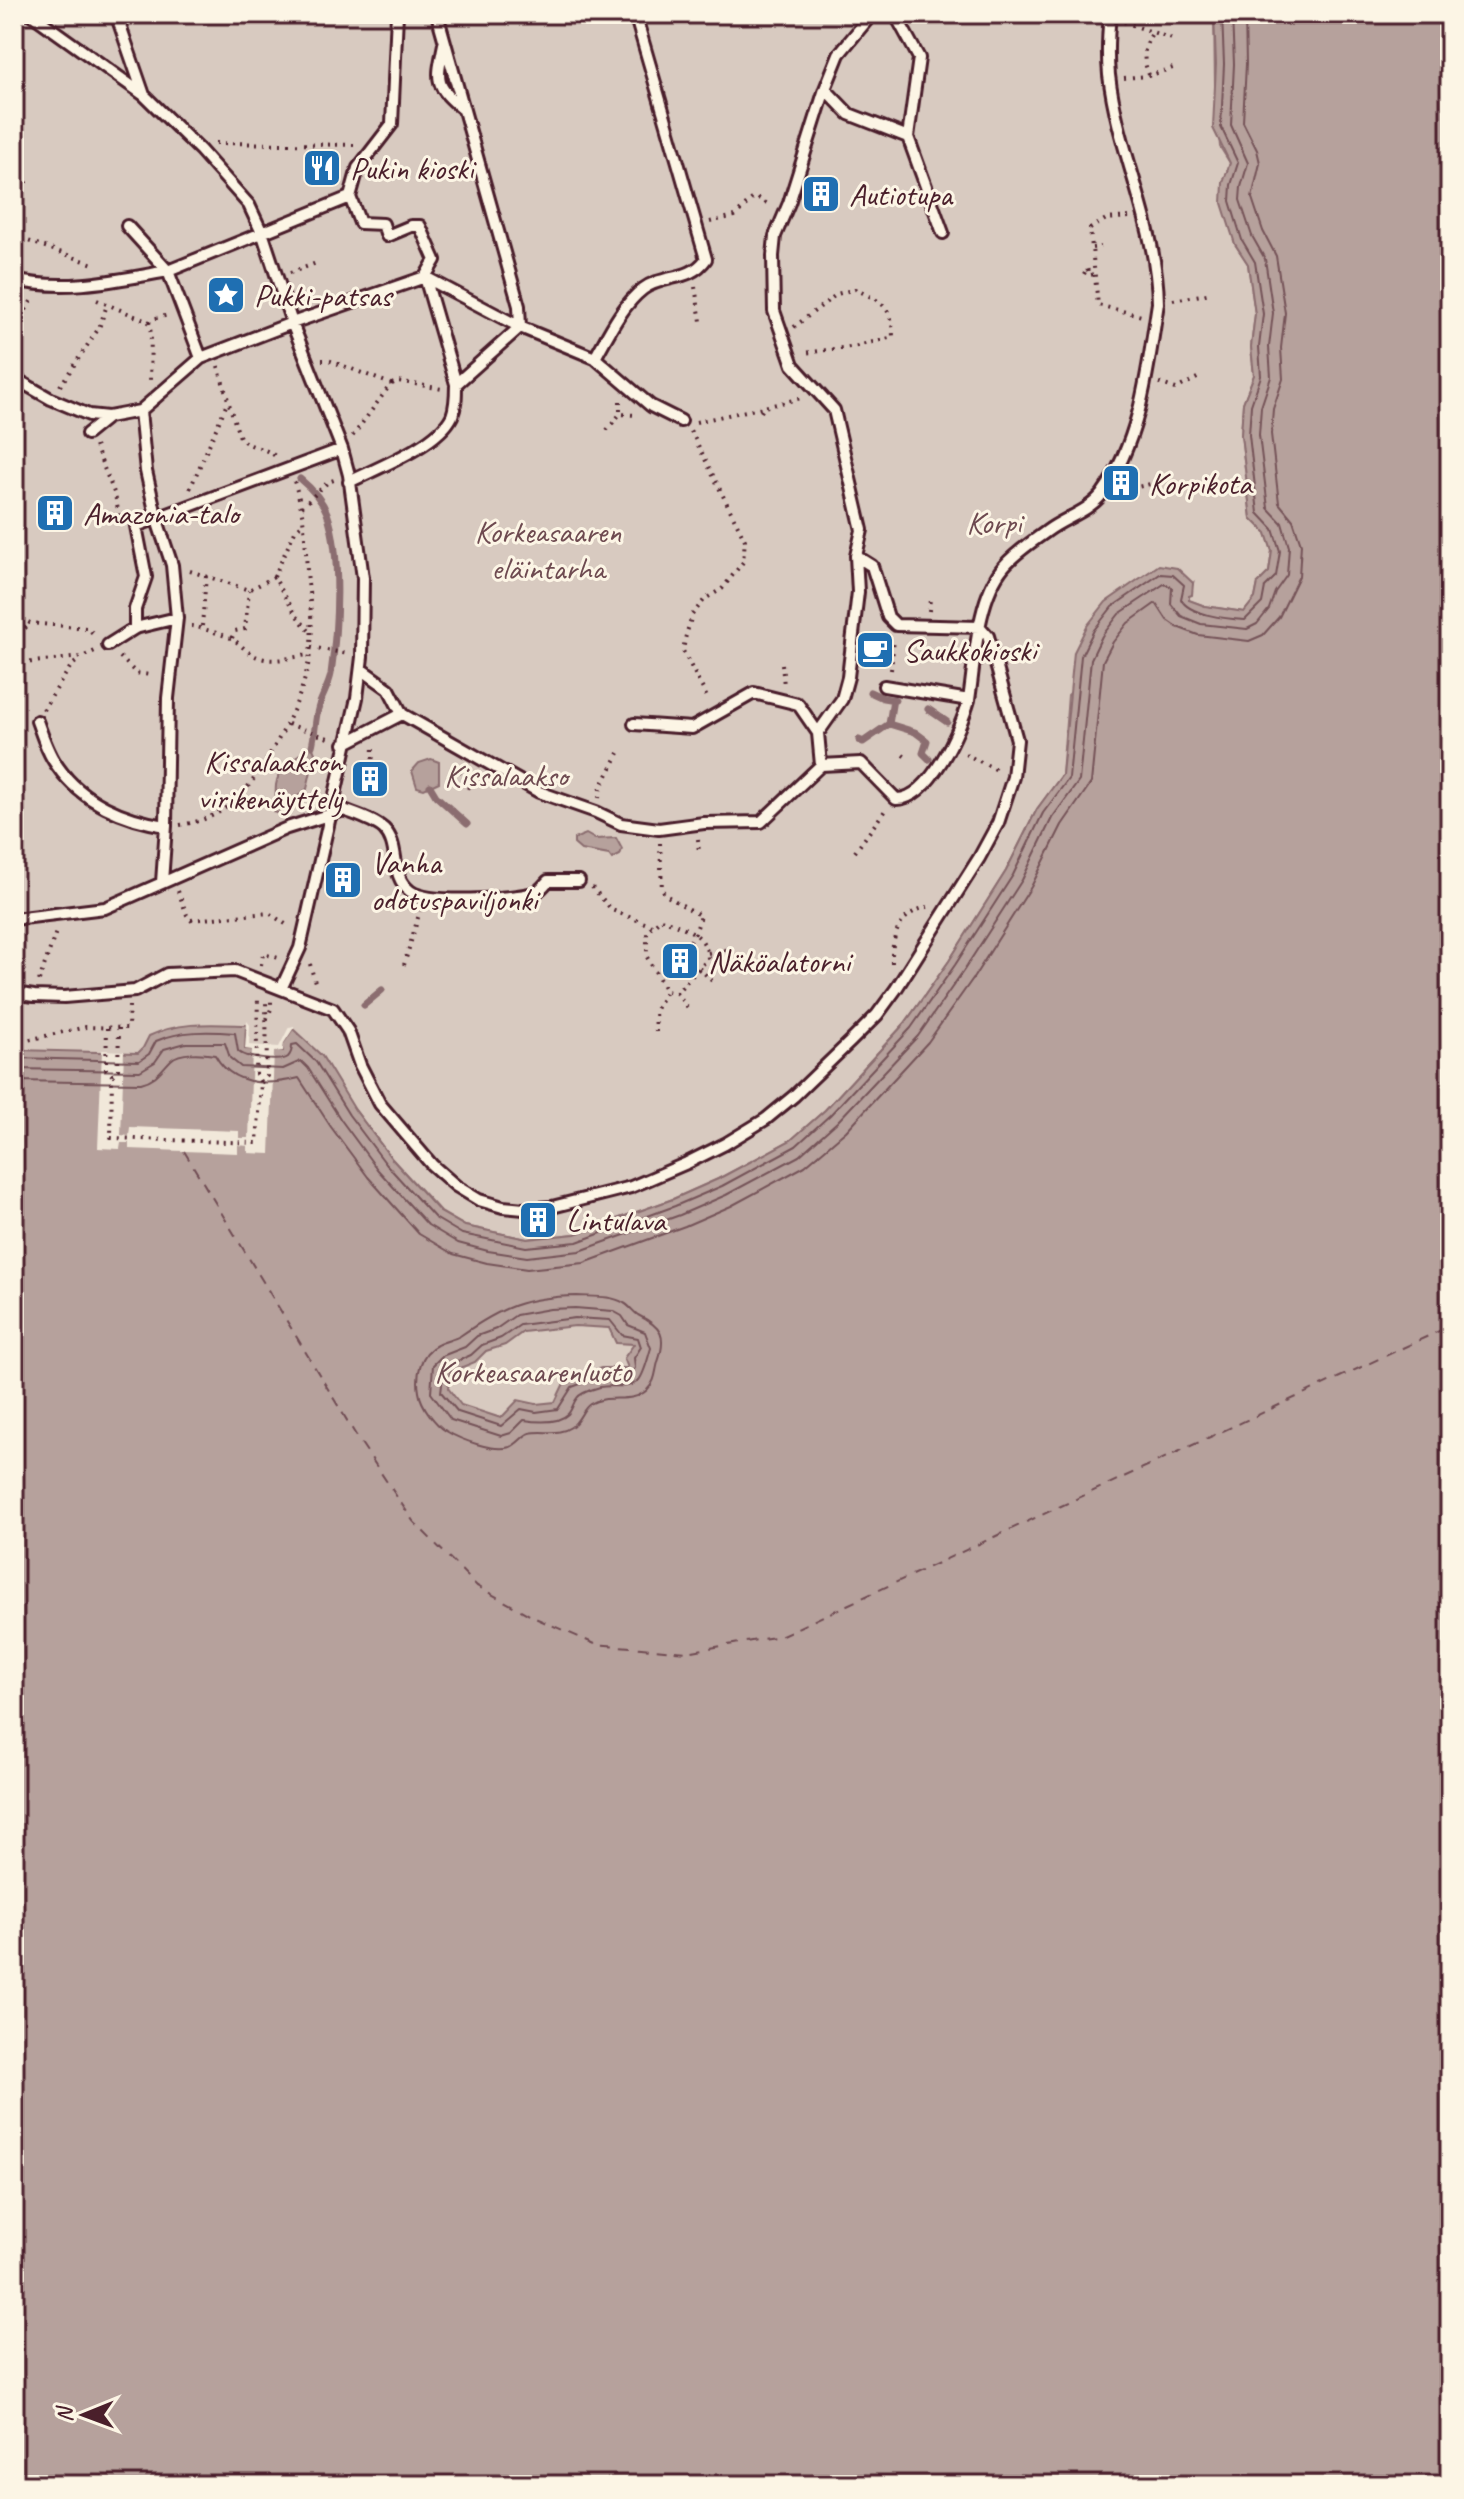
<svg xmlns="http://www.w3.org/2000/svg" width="1464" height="2499" viewBox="0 0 1464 2499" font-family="Caveat,sans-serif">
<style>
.green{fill:#d8cac0;stroke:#917476;stroke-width:2}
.water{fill:#b6a19c;stroke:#8b6d6f;stroke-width:2;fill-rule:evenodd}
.pier{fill:#f1e8da}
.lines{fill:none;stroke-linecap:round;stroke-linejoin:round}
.shore{stroke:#755358;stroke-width:2}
.stream{stroke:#8b6d6f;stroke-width:7}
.ferry{stroke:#704c53;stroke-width:2;stroke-dasharray:10 8;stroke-linecap:butt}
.service-casing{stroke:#4a1f2b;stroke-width:16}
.path{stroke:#4a1f2b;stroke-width:4;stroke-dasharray:2 6;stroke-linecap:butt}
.service{stroke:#fcf5e5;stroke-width:10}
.labels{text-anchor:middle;stroke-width:6;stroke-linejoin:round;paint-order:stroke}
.poi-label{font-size:32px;fill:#4a1f2b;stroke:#fcf5e5;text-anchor:start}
.park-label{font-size:32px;fill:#6e4a50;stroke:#fcf5e5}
</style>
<rect width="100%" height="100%" fill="#f1e8da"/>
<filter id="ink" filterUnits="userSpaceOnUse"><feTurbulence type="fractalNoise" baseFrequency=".0125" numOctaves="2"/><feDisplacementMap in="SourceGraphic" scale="16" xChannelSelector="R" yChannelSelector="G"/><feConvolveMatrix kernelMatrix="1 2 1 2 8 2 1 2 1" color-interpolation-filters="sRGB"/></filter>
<g filter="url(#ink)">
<path class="green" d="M14 14H1214L1215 87 1220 147 1230 163 1223 183 1235 244 1248 264 1255 314 1251 347 1254 375 1243 403 1241 435 1251 518 1266 533 1272 551 1269 572 1258 583 1255 598 1244 612 1205 606 1188 600 1193 583 1068 695 1062 775 1037 809 1006 871 949 961 905 1023 825 1110 791 1140 718 1179 673 1199 575 1234 527 1239 465 1226 441 1212 392 1159 355 1110 283 1051 14 1056Z
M703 1319 521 1482 396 1349 419 1322Z"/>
<path class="water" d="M1214 14H1450V2485H14V1056H17V1050L138 1053 143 1048 149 1036C180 1021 212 1024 246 1025L245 1049 283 1051V1044L293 1029 322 1056 355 1110 392 1159 440 1212 465 1226 527 1239 575 1234 673 1199 718 1179 791 1140 825 1110 905 1023 949 961 1006 871 1037 809 1062 775 1074 652 1087 626 1106 602 1159 565 1177 568 1193 583 1192 595 1189 596V600L1205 606 1244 612 1255 598 1258 583 1269 572 1272 551 1266 533 1251 518 1241 435 1243 403 1254 375 1251 347 1255 314 1248 264 1235 244 1222 203 1223 183 1230 163 1213 128 1216 64ZM575 1326 609 1328 616 1343 634 1344 624 1358 628 1368H601L565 1381 555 1402 536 1404 518 1400 501 1418 461 1405 448 1388 450 1372 475 1362 486 1351 505 1345 523 1332Z
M312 746 315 753 307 789 297 797 284 815 274 812C277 802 275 794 276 785 278 767 298 755 312 746Z
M431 759 439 762V782L424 789 417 787 412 771 419 763Z
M586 834 595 839 616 838 622 849 620 855 612 859 609 855 581 850 574 844V839Z"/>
<path class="pier" d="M247 1021 250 1025 249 1045 279 1047 289 1027 295 1026 284 1043 283 1051 274 1052 270 1154 248 1153V1146L238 1145V1153L129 1149V1143H121L120 1149 98 1148 102 1050 124 1051 121 1135 129 1136 130 1127 239 1131V1138H249L252 1050 245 1049Z"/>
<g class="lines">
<path class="shore" d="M14 1058 139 1061 149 1054 156 1041C181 1030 209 1031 235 1033L238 1051C244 1058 280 1063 288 1057 291 1054 292 1049 292 1045L297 1044 316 1062 349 1115 386 1164 435 1218 462 1234 526 1247 577 1242 675 1206 722 1186 796 1146 830 1115 911 1028 955 965 1013 875 1043 813 1069 778 1081 656 1094 630 1112 607 1160 574 1173 575 1184 585 1181 599C1188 615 1228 619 1245 620L1262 603 1265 587 1276 576 1280 551 1273 529 1258 513 1249 435 1251 405 1261 376 1259 347 1263 314 1255 262 1242 240 1230 201 1231 185 1238 163 1221 127 1224 64 1222 14
M14 1069 140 1071 155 1062 164 1049 186 1043H225L230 1058 241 1067 283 1069 301 1061 308 1068 341 1120 377 1169 428 1225 458 1243 488 1251 527 1257 580 1251 680 1215 726 1195 799 1156 837 1122 918 1036 964 970 1022 880 1052 818 1079 781 1091 659 1102 636 1119 614 1164 584 1172 587 1171 604 1181 616 1201 624 1247 629 1257 624 1269 609 1275 592 1287 575 1289 547 1282 523 1268 508 1259 435 1261 407 1271 377 1269 347 1273 313 1265 259 1252 236 1240 200 1241 187 1248 163 1231 125 1234 64 1232 14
M14 1081 141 1083C157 1079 161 1070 171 1060 180 1051 203 1053 215 1055 232 1086 267 1086 299 1078L331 1127 368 1177 419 1234 453 1254 487 1263 527 1269 584 1263 685 1226 731 1206 805 1166 846 1131 928 1042 974 977 1031 887 1062 825 1091 783 1103 661 1113 642 1128 623 1156 603 1167 620 1177 627 1198 635 1249 641 1263 635 1279 617 1299 576 1301 544 1293 520 1279 503 1271 434 1273 409 1283 379 1281 348 1285 313 1276 256 1263 231 1252 198 1260 163 1257 150 1243 122 1246 64 1245 14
M577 1296C592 1297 611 1295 624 1303 630 1306 633 1312 638 1315 662 1327 667 1336 658 1362 655 1373 656 1381 647 1390 631 1405 608 1393 590 1404 582 1409 580 1421 571 1427 558 1436 544 1430 530 1433 523 1435 518 1444 510 1447 493 1452 461 1440 446 1431 435 1424 421 1406 419 1392 416 1375 420 1353 437 1345 444 1341 453 1340 460 1336 502 1307 524 1297 577 1296Z
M575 1308 613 1311 622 1316 628 1325 645 1332 651 1348C648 1357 644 1377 637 1382 626 1390 612 1384 600 1387 593 1389 581 1392 577 1398 573 1403 572 1410 568 1414 558 1424 537 1422 524 1420L511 1433 501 1436 451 1420 431 1393 433 1365 442 1356 465 1347 477 1336 496 1329 516 1315 550 1309Z
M575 1318 610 1320 622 1335 638 1338 641 1347 634 1358 635 1368 631 1374 602 1376 572 1387 558 1409 536 1412 521 1409 501 1426 458 1412 441 1392 444 1367 471 1355 482 1345 501 1338 520 1325Z"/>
<path class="stream" d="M300 479C311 488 322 500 327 513 342 555 337 630 331 674 329 686 321 697 318 709 315 721 315 734 312 746
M870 692 883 698 895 700
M928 709 947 722
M889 724 915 732 927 741 923 753 929 759
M859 740 863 742 889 724 893 699
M430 786 436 796 467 824
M364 1005 382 990"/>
<path class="ferry" d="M184 1151 357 1437 413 1521 477 1586 535 1618 595 1644 687 1652 780 1636 1450 1326"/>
<g class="service-casing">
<path id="service" d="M31 14 144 95 200 150 249 205 263 235 292 323 342 449 349 475 363 578 362 657 357 698 300 948 281 989
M116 14 144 95
M895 14 919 58 908 137
M444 44C437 79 433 85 463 109
M825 89 849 114 908 137 943 233
M127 226 168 271
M14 280C66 292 117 280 168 271
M201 358 168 271 350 197 358 168 392 124 397 14
M595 358 651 406 681 421
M14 378 51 399 89 415 108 417 140 411 201 358 292 323 425 277 520 327 519 306C491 208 464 111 437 14
M456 384 520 327 595 358C608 335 622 305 643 289 663 274 690 282 706 259L635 14
M140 411 146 471 157 520 172 565 177 618 168 698 166 826 162 882
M87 434 108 417
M349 482C377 468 438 445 452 416 456 406 456 395 456 384L425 277 435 260 420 226H411L387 236 383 224 360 223 350 197
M135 628V609L146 577 136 526 342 449
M108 645 135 628 177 618
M361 669 389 689 402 714 539 792 596 812 621 824 659 829 704 823 761 822 821 765 818 733 842 699 848 677 858 592 856 556 862 530 834 410 793 365 774 311 773 256 775 236 789 203 825 89 839 54 872 14
M884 686 969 700C975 660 977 598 1004 566 1016 552 1032 542 1047 531 1064 518 1088 512 1102 494 1141 440 1148 367 1158 303 1157 225 1118 152 1109 75 1107 55 1108 34 1110 14
M37 721C43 737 48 754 58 767 82 802 125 820 166 826
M634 724 692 728 754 693 798 704 818 733
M344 744 402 714
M821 765 861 763 896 799C930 800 961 728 969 700
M14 919 105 908 287 828 344 810C357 815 374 820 384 829 401 846 389 875 410 891 429 905 511 899 534 893 540 891 543 886 548 881H579
M14 993 34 996 64 997 135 991 167 974 235 971 333 1009 348 1031 360 1065 380 1104 432 1165 456 1186 479 1200 503 1207 524 1209 552 1207 631 1187 687 1163 725 1144 766 1119 794 1096 851 1041 877 1015 896 989 979 858 998 823 1013 777 1017 740 988 636 980 627 896 625 888 617 872 566 856 556"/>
</g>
<path class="path" d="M1124 22 1172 39
M1149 75C1142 58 1143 47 1153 32
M1124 78 1148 76 1176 67
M216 143 355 145
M14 212 27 181
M1129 217 1106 219 1090 229 1098 305 1142 316
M710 222 735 216 753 198H758L771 206
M14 236 96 265
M1092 248 1101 247
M290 273 319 262
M1084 274 1087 268 1089 275 1095 274
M695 287 701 321
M97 300 149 322
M1173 300 1207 294
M26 310 33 298
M149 322 151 334 150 384
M149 322 152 319 169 315
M794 327 837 294 855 289C881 302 892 304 893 337L857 346 804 353
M322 360H328L391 384 352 437
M218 366C222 378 237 434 241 439 250 448 265 447 275 456
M1159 383 1176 389 1201 376
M392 384 398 381 442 389
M60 386 99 328 107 305
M620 401V414L635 415
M761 412 764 407 802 398
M696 422 764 407
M607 430 620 414
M691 431 745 540 743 562 722 589 705 599 692 615 685 639 683 651 709 701
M95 446 115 495 120 520
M190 489 228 401
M1124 490 1159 482
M302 507 328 482 334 480
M190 571 249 590 274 577 296 615 311 633
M274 577 295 531 305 522
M929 611 930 598
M14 615 30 623 87 628 95 635
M191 626C196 626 230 637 233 639 245 648 249 656 265 659 278 662 296 656 310 655
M202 626 206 576
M232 638 235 631 245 629 249 590
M14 640 30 623
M311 647 348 654
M120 657 136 673 150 675
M14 664 82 657 95 651
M782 664 784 686
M14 670 19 685
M891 670 894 639
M43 710 71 666 80 659
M288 724 331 739
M965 754 999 771
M903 755 907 758
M452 770 470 773
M372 775 373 745
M468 789 475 773
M599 798 601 787 619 753
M180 825C226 818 245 795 268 757 289 723 308 685 311 644 313 620 309 595 307 571 305 537 305 515 294 481
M698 839 699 854
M660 843 662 890 667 896 701 916 695 933 684 951
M855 852 886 809
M592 887 612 910 652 926
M178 891 187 915 195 925
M661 919C681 927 707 932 708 959L676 993 666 991 647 957V931Z
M191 920 269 913 290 927
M708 953 729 949
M892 963C891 938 899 912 928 907
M310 964 316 986
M261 965 263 954 279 958
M404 965 420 911
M699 968 715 984
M39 981 57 929
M676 993 690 1010
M267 1019 271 1009V1000
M107 1028 106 1069 112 1075
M119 1028 118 1069 112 1076 111 1138 257 1143 261 1083 256 1074 258 998
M656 1032 655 1011 666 991
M14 1043 86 1027 128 1028 129 1006
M261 1083 267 1076 266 999"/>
<use href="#service" class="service"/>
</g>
</g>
<defs>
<g id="restaurant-square" transform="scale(2)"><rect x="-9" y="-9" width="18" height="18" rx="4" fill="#1f6fb2" stroke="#fcf5e5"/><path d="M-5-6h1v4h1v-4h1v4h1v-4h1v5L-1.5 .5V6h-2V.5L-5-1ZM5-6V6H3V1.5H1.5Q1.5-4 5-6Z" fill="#fff"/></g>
<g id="building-square" transform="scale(2)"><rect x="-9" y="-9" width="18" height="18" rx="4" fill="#1f6fb2" stroke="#fcf5e5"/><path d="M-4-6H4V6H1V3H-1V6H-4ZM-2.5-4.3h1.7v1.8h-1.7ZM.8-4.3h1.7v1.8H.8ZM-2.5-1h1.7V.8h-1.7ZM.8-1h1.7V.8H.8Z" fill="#fff"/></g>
<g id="sight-square" transform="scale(2)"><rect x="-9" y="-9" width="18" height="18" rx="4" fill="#1f6fb2" stroke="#fcf5e5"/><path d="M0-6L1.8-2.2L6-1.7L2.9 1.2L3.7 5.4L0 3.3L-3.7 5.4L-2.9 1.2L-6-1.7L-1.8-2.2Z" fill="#fff"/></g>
<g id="cafe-square" transform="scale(2)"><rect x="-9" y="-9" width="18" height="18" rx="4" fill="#1f6fb2" stroke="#fcf5e5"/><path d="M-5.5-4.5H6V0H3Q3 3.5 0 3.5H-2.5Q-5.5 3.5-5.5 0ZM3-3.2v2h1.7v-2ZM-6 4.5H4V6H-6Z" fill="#fff"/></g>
</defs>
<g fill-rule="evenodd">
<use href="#restaurant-square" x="322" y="168"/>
<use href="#building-square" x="821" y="194"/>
<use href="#sight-square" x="226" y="295"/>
<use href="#building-square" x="1121" y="483"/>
<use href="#building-square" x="55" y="513"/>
<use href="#cafe-square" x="875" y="650"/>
<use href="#building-square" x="370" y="779"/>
<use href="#building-square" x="343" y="880"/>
<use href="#building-square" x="680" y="961"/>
<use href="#building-square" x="538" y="1220"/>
</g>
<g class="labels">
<g class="poi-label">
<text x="350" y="179">Pukin kioski</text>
<text x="849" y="205">Autiotupa</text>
<text x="254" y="306">Pukki-patsas</text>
<text x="1149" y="494">Korpikota</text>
<text x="83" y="524">Amazonia-talo</text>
<text x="903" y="661">Saukkokioski</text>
<text x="342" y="772" text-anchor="end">Kissalaakson<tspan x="342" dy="37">virikenäyttely</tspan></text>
<text x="371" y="873">Vanha<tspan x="371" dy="37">odotuspaviljonki</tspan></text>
<text x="708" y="972">Näköalatorni</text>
<text x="566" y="1231">Lintulava</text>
</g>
<g class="park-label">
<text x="994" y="533">Korpi</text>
<text x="548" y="542">Korkeasaaren<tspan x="548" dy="37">eläintarha</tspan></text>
<text x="506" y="786">Kissalaakso</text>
<text x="533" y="1382">Korkeasaarenluoto</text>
</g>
</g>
<rect width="1464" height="2499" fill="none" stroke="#fcf5e5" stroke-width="48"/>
<rect x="24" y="24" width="1416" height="2451" fill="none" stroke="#4a1f2b" stroke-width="3" filter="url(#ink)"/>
<g transform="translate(84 2415) rotate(269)" stroke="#fcf5e5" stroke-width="6" paint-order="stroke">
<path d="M0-6L14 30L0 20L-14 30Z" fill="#4a1f2b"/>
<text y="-12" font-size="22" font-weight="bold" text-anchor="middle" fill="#4a1f2b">N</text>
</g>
</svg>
